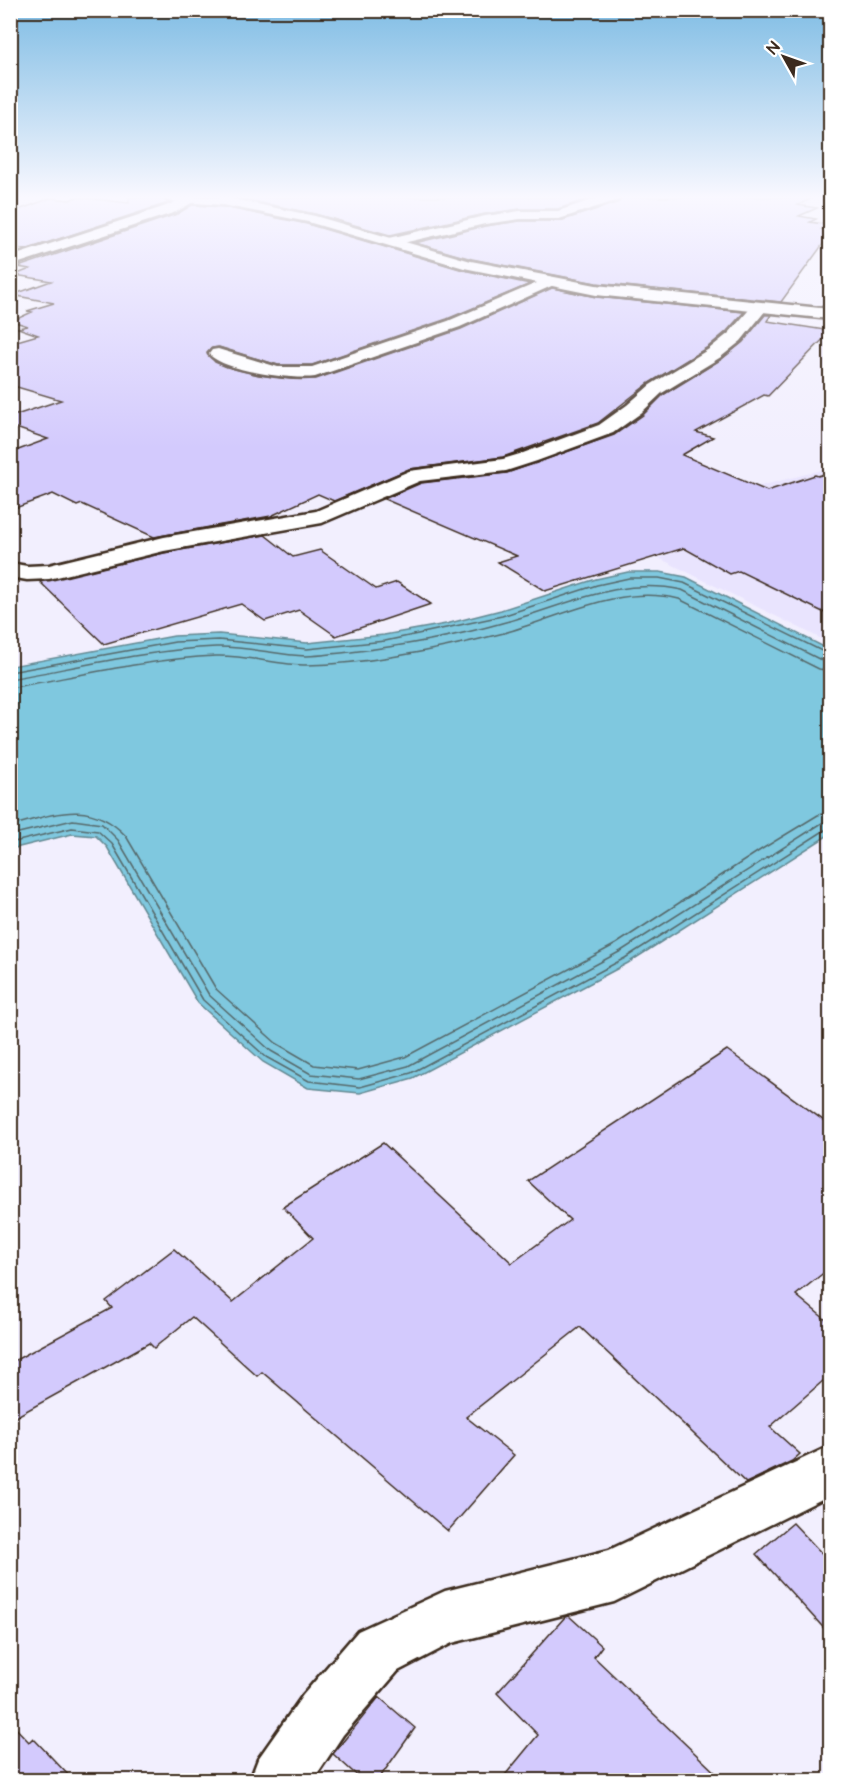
<svg xmlns="http://www.w3.org/2000/svg" width="841" height="1791" viewBox="0 0 841 1791" font-family="'Architects Daughter',sans-serif">
<style>
.built{fill:#e9e4fe}
.water{fill:#7fc8df;stroke:#648992;stroke-width:1.5}
.lines{fill:none;stroke-linecap:round;stroke-linejoin:round}
.shore{stroke:#56696b;stroke-width:1.5}
.building{fill:#d3cafd;stroke:#3b2a1e;stroke-width:1.5}
.street-casing{stroke:#3b2a1e;stroke-width:5}
.highway-casing{stroke:#3b2a1e;stroke-width:5}
.street{fill:#fff;fill-rule:evenodd}
.highway{fill:#fff;fill-rule:evenodd}
</style>
<rect width="100%" height="100%" fill="#f2effe"/>
<filter id="ink" filterUnits="userSpaceOnUse"><feTurbulence type="fractalNoise" baseFrequency=".0167" numOctaves="2"/><feDisplacementMap in="SourceGraphic" scale="12" xChannelSelector="R" yChannelSelector="G"/><feConvolveMatrix kernelMatrix="1 2 1 2 8 2 1 2 1" color-interpolation-filters="sRGB"/></filter>
<g filter="url(#ink)">
<path class="built" d="M830 468V643L659 558 789 506 740 491Z"/>
<path class="water" d="M628 572H660L686 577 830 650V834L628 963 413 1078 360 1093 308 1088 263 1062 198 1003 107 847 96 836 72 834 11 849V666L174 636 219 634 307 643 384 635 446 624 501 610 596 579Z"/>
<g class="lines">
<path class="shore" d="M10 672 175 642 219 640 307 649 385 641 502 616 597 585 629 578H659L684 583 830 655
M10 679C78 667 147 650 216 647 246 646 276 655 306 656 321 656 336 653 351 652 402 646 453 637 502 623 564 607 617 576 682 590L823 661 830 662
M10 688C78 676 147 659 216 656 246 655 277 665 307 665 370 664 442 649 504 633 562 617 618 584 679 599L819 669 830 671
M10 826C55 814 90 798 126 836L216 989 276 1043 314 1065 358 1070 405 1057 616 944 762 849 818 815 830 812
M10 835 73 820 102 824 118 840 209 995 271 1051 311 1074 359 1079 408 1066 621 951 822 823 830 821
M10 843 72 828 98 831 112 844 203 1000 266 1057 309 1081 360 1087 411 1073 625 958 825 830 830 829"/>
</g>
<path class="building" d="M76 197 129 203V197H161L168 203 25 250 10 246V213L51 198 70 200Z
M234 197H594L558 209H520L485 214 390 235 315 214Z
M622 197H814L798 205 817 208 799 216 816 219 810 222 830 225 822 229 831 230V233L781 302 596 283 472 259 415 243 485 226 520 221H560L619 202Z
M192 205 223 207 307 224 463 270 530 284 447 319 312 365H278L219 347 212 348 207 353 215 362 227 367 259 375 291 379H316L461 329 552 288 596 297 744 312 727 331 708 347 649 383 598 423 503 457 409 469 334 501 318 494 271 516 154 537 82 504 77 506 53 494 10 510V453L48 439 10 426V417L61 400 10 385V343L38 335 18 328 28 326 12 321 32 312 27 311 54 303 12 295 51 281 15 275 30 269 18 267 177 214Z
M765 315H771L767 321 831 331 768 396 764 395 696 432 713 437 682 455 767 491 815 475 818 476 831 472V616L739 571 730 574 684 548 545 591 498 562 517 556 384 499 421 483 507 473 614 435 643 415 663 395 722 359 743 342Z
M265 535 293 557 320 550 376 589 397 582 431 604 336 636 299 610 265 621 241 604 104 644 40 582 164 553Z
M727 1050 831 1126V1267L796 1295 831 1324V1374L770 1427 800 1454 792 1461 746 1483 580 1327 466 1417 514 1455 448 1531 262 1372 257 1376 192 1317 154 1348 149 1343 10 1420V1363L112 1308 106 1301 174 1249 233 1302 313 1238 283 1207 383 1143 512 1263 570 1220 528 1181Z
M793 1523 831 1563V1636L756 1554Z
M569 1616 602 1646 594 1657 723 1780H501L538 1735 497 1693 565 1617Z
M379 1697 415 1728 378 1780H362L333 1754Z
M10 1722 29 1742 33 1738 73 1780H10Z"/>
<g class="lines">
<g class="street-casing">
<path id="street" d="M186 197 198 199 176 212 10 266V257L166 206Z
M601 197H620L618 200 559 219H520L485 224 390 246 383 242 385 239 485 216 520 211H558Z
M551 277 558 281 556 284 460 327 315 377C293 380 223 371 209 354L212 350 218 349 278 367H312L448 321Z
M760 302 768 307 766 310 741 341 721 357 662 393 641 413 613 433 537 461 506 471 420 481 322 523 164 551 49 579 27 580 10 577V563L27 566 49 565 164 537 316 511 409 471 503 459 523 453 599 425 627 405 650 385 709 349 729 333 754 304Z
M830 1446V1495L614 1602 452 1643 398 1671 343 1735 313 1780H250L258 1759 303 1695 358 1631 445 1591 609 1550Z"/>
</g>
<g class="highway-casing">
<path id="highway" d="M163 197H223L315 216 471 261 596 285 830 309V319L596 295 464 268 308 222 223 205 169 201Z"/>
</g>
<use href="#street" class="street"/>
<use href="#highway" class="highway"/>
</g>
</g>
<linearGradient id="sky" x2="0" y2="1"><stop stop-color="#7ebce4"/><stop offset="0.44" stop-color="#f9f8ff"/><stop offset="1" stop-color="#f9f8ff" stop-opacity="0"/></linearGradient>
<rect width="841" height="448" fill="url(#sky)"/>
<rect width="841" height="1791" fill="none" stroke="#fff" stroke-width="36"/>
<rect x="18" y="18" width="805" height="1755" fill="none" stroke="#3b2a1e" stroke-width="2" filter="url(#ink)"/>
<g transform="translate(784 57) rotate(310)" stroke="#ffffff" stroke-width="4.5" paint-order="stroke">
<path d="M0-4.5L10 22L0 15L-10 22Z" fill="#3b2a1e"/>
<text y="-9" font-size="16" font-weight="bold" text-anchor="middle" fill="#3b2a1e">N</text>
</g>
</svg>
